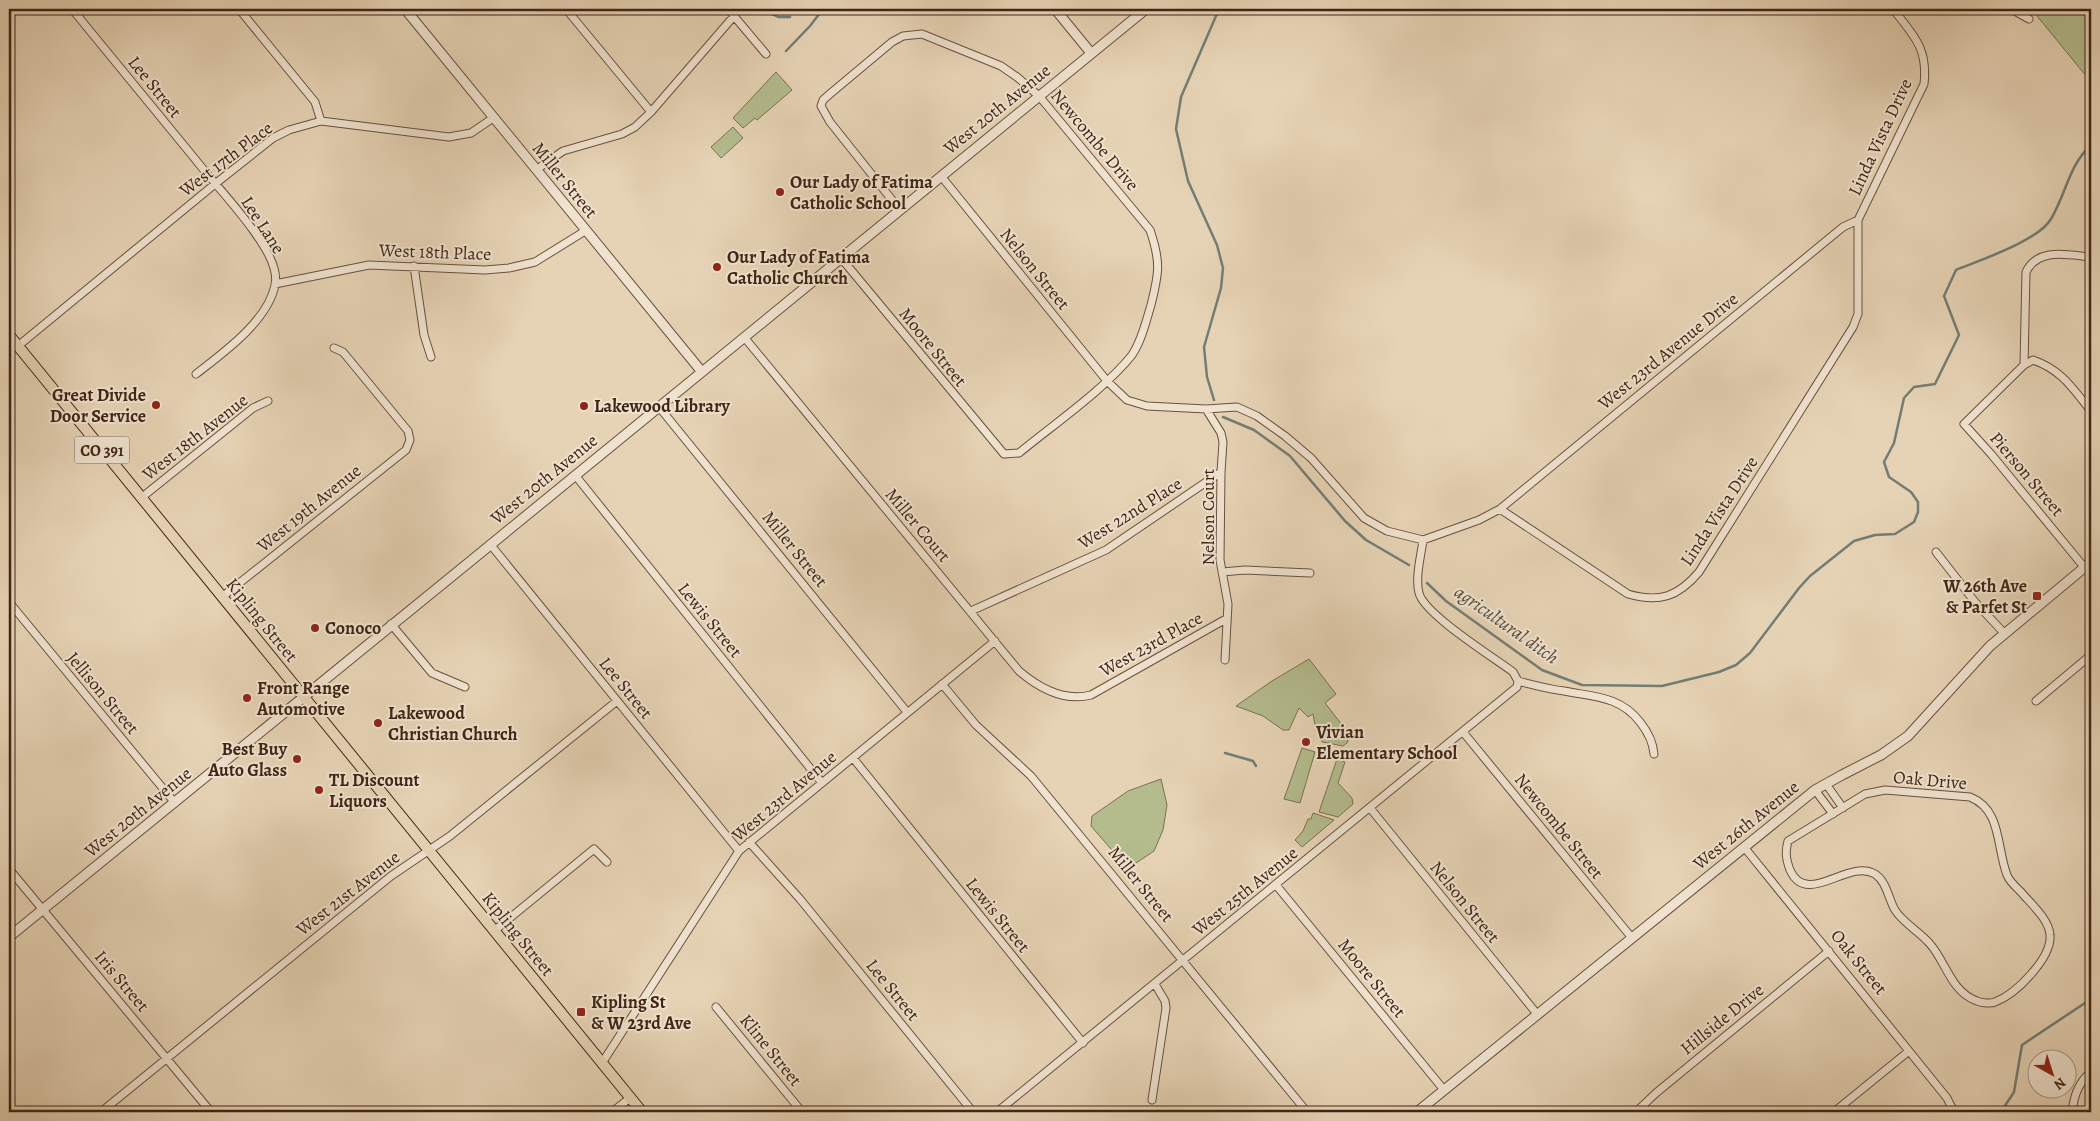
<svg xmlns="http://www.w3.org/2000/svg" width="2100" height="1121" viewBox="0 0 2100 1121" font-family="Alegreya,serif">
<style>
.green{fill:#b4bc8e;stroke:#7a7052}
.lines{fill:none;stroke-linecap:round;stroke-linejoin:round}
.stream{stroke:#747d74;stroke-width:2.5}
.minor-casing{stroke:#6a503d;stroke-width:9}
.tertiary-casing{stroke:#6a503d;stroke-width:11}
.primary-casing{stroke:#402515;stroke-width:12}
.minor{stroke:#efe2cf;stroke-width:7}
.tertiary{stroke:#efe2cf;stroke-width:9}
.primary{stroke:#e6d3b5;stroke-width:10}
.poi-dot{fill:#8f2418;stroke:#efe2cf;stroke-width:2}
.labels{text-anchor:middle;stroke-width:4;stroke-linejoin:round;paint-order:stroke}
.shield{fill:#efe2cf;stroke:#745e4d;stroke-width:1}
.shield-label{font-size:16px;font-weight:bold;fill:#402515}
.street-label{font-size:18px;fill:#402515;stroke:#efe2cf}
.poi-label{font-size:18px;font-weight:bold;fill:#402515;stroke:#efe2cf;text-anchor:start}
.water-label{font-size:19px;font-style:italic;fill:#564a3c;stroke:#efe2cf}
</style>
<rect width="100%" height="100%" fill="#e6d3b5"/>
<filter id="stains"><feTurbulence type="fractalNoise" baseFrequency=".004" numOctaves="4"/><feColorMatrix values="0 0 0 0 .2 0 0 0 0 .09 0 0 0 0 .02 0 0 0 .5 -.17"/></filter>
<radialGradient id="worn" r=".72"><stop offset=".6" stop-color="#630" stop-opacity="0"/><stop offset="1" stop-color="#630" stop-opacity=".3"/></radialGradient>
<path class="green" d="M2028 9H2091V82L2033 11Z
M776 72 792 90 757 120 755 118 743 128 733 118Z
M733 127 743 138 721 158 711 147Z
M1309 659 1336 694 1325 703 1350 735 1347 743 1343 746 1322 742 1316 730 1313 714 1308 717 1299 708 1289 730H1283L1263 716 1236 706 1272 681Z
M1302 748 1315 752 1300 803 1284 799Z
M1337 759 1345 762 1338 783 1352 798 1353 804 1338 817 1319 812Z
M1161 779 1167 805 1163 830 1154 851 1133 865 1118 857 1091 826 1092 816 1128 791Z
M1313 813 1334 820 1302 847 1295 840 1303 831 1308 819H1311Z"/>
<g class="lines">
<path class="stream" d="M762 9 778 17H790
M1025 9 1042 12
M786 51 810 26 823 9
M1214 400 1207 377 1204 347 1221 288 1223 268 1217 245 1188 181 1176 129 1181 97 1219 9
M1223 417 1254 430 1290 456 1345 521 1366 540 1409 565
M1427 583 1446 601 1542 670 1582 685 1662 686 1719 672 1736 665 1750 653 1799 588 1810 576 1854 541 1875 535 1895 534 1914 522 1918 512V502L1911 492 1889 477 1884 462 1894 443 1904 398 1914 387 1935 384 1959 335 1944 296 1956 270C1980 260 2038 241 2051 219 2066 194 2069 165 2091 145
M1225 753 1253 761 1256 766
M2001 1112 2014 1092 2022 1045 2091 999"/>
<g class="minor-casing">
<path id="minor" d="M72 9C113 59 154 109 195 159 214 183 235 205 253 230 263 244 279 267 275 285 268 321 223 353 196 374
M239 9 315 102 321 121
M566 9 651 112
M728 9 766 54
M2011 9 2029 19
M536 170 563 151 622 134 635 127 651 112 734 16
M941 176 1107 381 1127 400 1147 406 1206 409 1237 407 1257 416 1285 436 1311 458 1364 518 1387 531 1423 540 1479 520 1500 509 1843 227 1858 220
M841 258 1004 454 1019 453C1053 425 1105 389 1132 355 1142 340 1146 321 1151 305 1159 273 1161 262 1150 230L1039 96 1017 77 1001 66 922 34 903 36 892 42 831 93 823 100 821 106 830 122 900 210
M414 266 424 335 431 357
M275 284 369 265 485 270 509 268 535 262 585 231
M744 337 1019 671C1039 688 1064 702 1091 695L1226 619
M18 346 215 184 273 138 289 130 321 121 449 137 471 133 493 118
M2024 365 2033 360C2062 370 2073 389 2091 411
M659 407 907 712
M1206 409 1221 433 1223 442 1221 472 1220 560 1228 604 1225 660
M575 475 822 783
M141 498 253 408 268 401
M1500 509 1628 594C1659 603 1678 597 1699 572L1853 327 1858 314V220L1924 84C1928 48 1914 36 1893 9
M490 544 739 851
M1936 552 1975 602 2004 633
M2084 567 1991 454 1964 424 2024 365 2026 272C2038 247 2068 255 2091 257
M1222 572 1245 570 1310 573
M222 597 406 450 410 440 408 431 343 352 334 348
M9 602 175 803
M971 611 1106 550 1221 472
M391 624 432 673 465 687
M1518 681C1533 685 1548 689 1564 691 1594 697 1620 696 1640 722 1648 732 1653 742 1654 754
M942 684 976 725 1031 776 1307 1112
M2036 701 2091 655
M1463 732 1632 938
M853 758 1083 1043
M1826 784 1843 808
M1815 790 1833 814
M1885 790 1970 797C2002 810 1996 846 2007 875 2009 881 2016 887 2021 892 2031 904 2049 919 2050 935 2052 958 2016 994 1995 1002 1991 1004 1981 1003 1977 1001 1951 992 1946 962 1930 944 1920 932 1903 923 1895 910 1888 898 1887 882 1875 874 1848 858 1807 908 1790 870 1786 859 1785 852 1788 841L1865 794Z
M1370 808 1537 1014
M749 842 800 899 973 1112
M1744 847 1947 1098 1954 1112
M9 869 211 1112
M1276 885 1444 1090
M494 931 594 849 607 862
M716 1007 802 1112
M602 1063 739 851 995 641
M1152 1100 1166 1008 1165 1001 1155 984
M101 1112 391 876 450 836 617 701
M612 1112 630 1098
M997 1112 1517 687 1518 681 1513 672C1493 657 1424 614 1419 593 1415 577 1421 556 1423 540
M1636 1112 1656 1093 1829 951
M1834 1112 1909 1051
M2072 1112C2074 1096 2078 1083 2091 1072"/>
</g>
<g class="tertiary-casing">
<path id="tertiary" d="M405 9 702 372
M1055 9 1091 53
M9 937C389 629 767 318 1146 9
M1417 1112 1815 790 1842 775 1881 755 1908 736 1990 646 2091 562"/>
</g>
<g class="primary-casing">
<path id="primary" d="M9 335 642 1112"/>
</g>
<use href="#minor" class="minor"/>
<use href="#tertiary" class="tertiary"/>
<use href="#primary" class="primary"/>
</g>
<g class="poi-dot">
<circle cx="780" cy="192" r="5"/>
<circle cx="717" cy="267" r="5"/>
<circle cx="156" cy="405" r="5"/>
<circle cx="584" cy="406" r="5"/>
<rect x="2032" y="591" width="10" height="10" rx="2.5"/>
<circle cx="315" cy="628" r="5"/>
<circle cx="247" cy="698" r="5"/>
<circle cx="378" cy="723" r="5"/>
<circle cx="1306" cy="742" r="5"/>
<circle cx="297" cy="759" r="5"/>
<circle cx="319" cy="790" r="5"/>
<rect x="576" y="1007" width="10" height="10" rx="2.5"/>
</g>
<g class="labels">
<rect class="shield" x="74.5" y="436.5" width="55" height="27" rx="4"/>
<g class="shield-label">
<text x="102" y="456">CO 391</text>
</g>
<g class="street-label">
<text transform="translate(155 87) rotate(51)" y="6">Lee Street</text>
<text transform="translate(997 109) rotate(-39)" y="6">West 20th Avenue</text>
<text transform="translate(1880 137) rotate(-65)" y="6">Linda Vista Drive</text>
<text transform="translate(1095 140) rotate(50)" y="6">Newcombe Drive</text>
<text transform="translate(226 159) rotate(-37)" y="6">West 17th Place</text>
<text transform="translate(565 180) rotate(51)" y="6">Miller Street</text>
<text transform="translate(263 225) rotate(57)" y="6">Lee Lane</text>
<text transform="translate(435 252) rotate(2)" y="6">West 18th Place</text>
<text transform="translate(1035 269) rotate(51)" y="6">Nelson Street</text>
<text transform="translate(933 347) rotate(51)" y="6">Moore Street</text>
<text transform="translate(1668 351) rotate(-39)" y="6">West 23rd Avenue Drive</text>
<text transform="translate(195 437) rotate(-38)" y="6">West 18th Avenue</text>
<text transform="translate(2027 474) rotate(50)" y="6">Pierson Street</text>
<text transform="translate(544 479) rotate(-39)" y="6">West 20th Avenue</text>
<text transform="translate(309 508) rotate(-39)" y="6">West 19th Avenue</text>
<text transform="translate(1719 511) rotate(-57)" y="6">Linda Vista Drive</text>
<text transform="translate(1130 513) rotate(-32)" y="6">West 22nd Place</text>
<text transform="translate(1208 517) rotate(-90)" y="6">Nelson Court</text>
<text transform="translate(918 525) rotate(50)" y="6">Miller Court</text>
<text transform="translate(795 549) rotate(51)" y="6">Miller Street</text>
<text transform="translate(262 620) rotate(51)" y="6">Kipling Street</text>
<text transform="translate(710 620) rotate(51)" y="6">Lewis Street</text>
<text transform="translate(1151 644) rotate(-29)" y="6">West 23rd Place</text>
<text transform="translate(626 688) rotate(51)" y="6">Lee Street</text>
<text transform="translate(103 693) rotate(50)" y="6">Jellison Street</text>
<text transform="translate(1930 780) rotate(5)" y="6">Oak Drive</text>
<text transform="translate(784 796) rotate(-40)" y="6">West 23rd Avenue</text>
<text transform="translate(138 812) rotate(-39)" y="6">West 20th Avenue</text>
<text transform="translate(1746 825) rotate(-39)" y="6">West 26th Avenue</text>
<text transform="translate(1559 826) rotate(51)" y="6">Newcombe Street</text>
<text transform="translate(1141 884) rotate(51)" y="6">Miller Street</text>
<text transform="translate(1245 891) rotate(-39)" y="6">West 25th Avenue</text>
<text transform="translate(348 893) rotate(-38)" y="6">West 21st Avenue</text>
<text transform="translate(1465 902) rotate(51)" y="6">Nelson Street</text>
<text transform="translate(998 915) rotate(51)" y="6">Lewis Street</text>
<text transform="translate(518 934) rotate(51)" y="6">Kipling Street</text>
<text transform="translate(1859 962) rotate(51)" y="6">Oak Street</text>
<text transform="translate(1372 978) rotate(51)" y="6">Moore Street</text>
<text transform="translate(122 981) rotate(50)" y="6">Iris Street</text>
<text transform="translate(893 990) rotate(51)" y="6">Lee Street</text>
<text transform="translate(1722 1019) rotate(-39)" y="6">Hillside Drive</text>
<text transform="translate(771 1050) rotate(51)" y="6">Kline Street</text>
</g>
<g class="poi-label">
<text x="790" y="188">Our Lady of Fatima<tspan x="790" dy="21">Catholic School</tspan></text>
<text x="727" y="263">Our Lady of Fatima<tspan x="727" dy="21">Catholic Church</tspan></text>
<text x="146" y="401" text-anchor="end">Great Divide<tspan x="146" dy="21">Door Service</tspan></text>
<text x="594" y="412">Lakewood Library</text>
<text x="2027" y="592" text-anchor="end">W 26th Ave<tspan x="2027" dy="21">&amp; Parfet St</tspan></text>
<text x="325" y="634">Conoco</text>
<text x="257" y="694">Front Range<tspan x="257" dy="21">Automotive</tspan></text>
<text x="388" y="719">Lakewood<tspan x="388" dy="21">Christian Church</tspan></text>
<text x="1316" y="738">Vivian<tspan x="1316" dy="21">Elementary School</tspan></text>
<text x="287" y="755" text-anchor="end">Best Buy<tspan x="287" dy="21">Auto Glass</tspan></text>
<text x="329" y="786">TL Discount<tspan x="329" dy="21">Liquors</tspan></text>
<text x="591" y="1008">Kipling St<tspan x="591" dy="21">&amp; W 23rd Ave</tspan></text>
</g>
<g class="water-label">
<text transform="translate(1507 624) rotate(35)" y="7">agricultural ditch</text>
</g>
</g>
<rect width="2100" height="1121" fill="none" stroke="#e6d3b5" stroke-width="30"/>
<rect x="10" y="10" width="2080" height="1101" fill="none" stroke="#402515" stroke-width="2.5"/>
<rect x="15" y="15" width="2070" height="1091" fill="none" stroke="#402515"/>
<g transform="translate(2052 1074) rotate(141)"><circle r="24" fill="#efe2cf" stroke="#a99685"/>
<path d="M0-4L9 19L0 12L-9 19Z" fill="#8f2418"/>
<text y="-8" font-size="14" font-weight="bold" text-anchor="middle" fill="#402515">N</text>
</g>
<rect width="100%" height="100%" filter="url(#stains)"/>
<rect width="100%" height="100%" fill="url(#worn)"/>
</svg>
